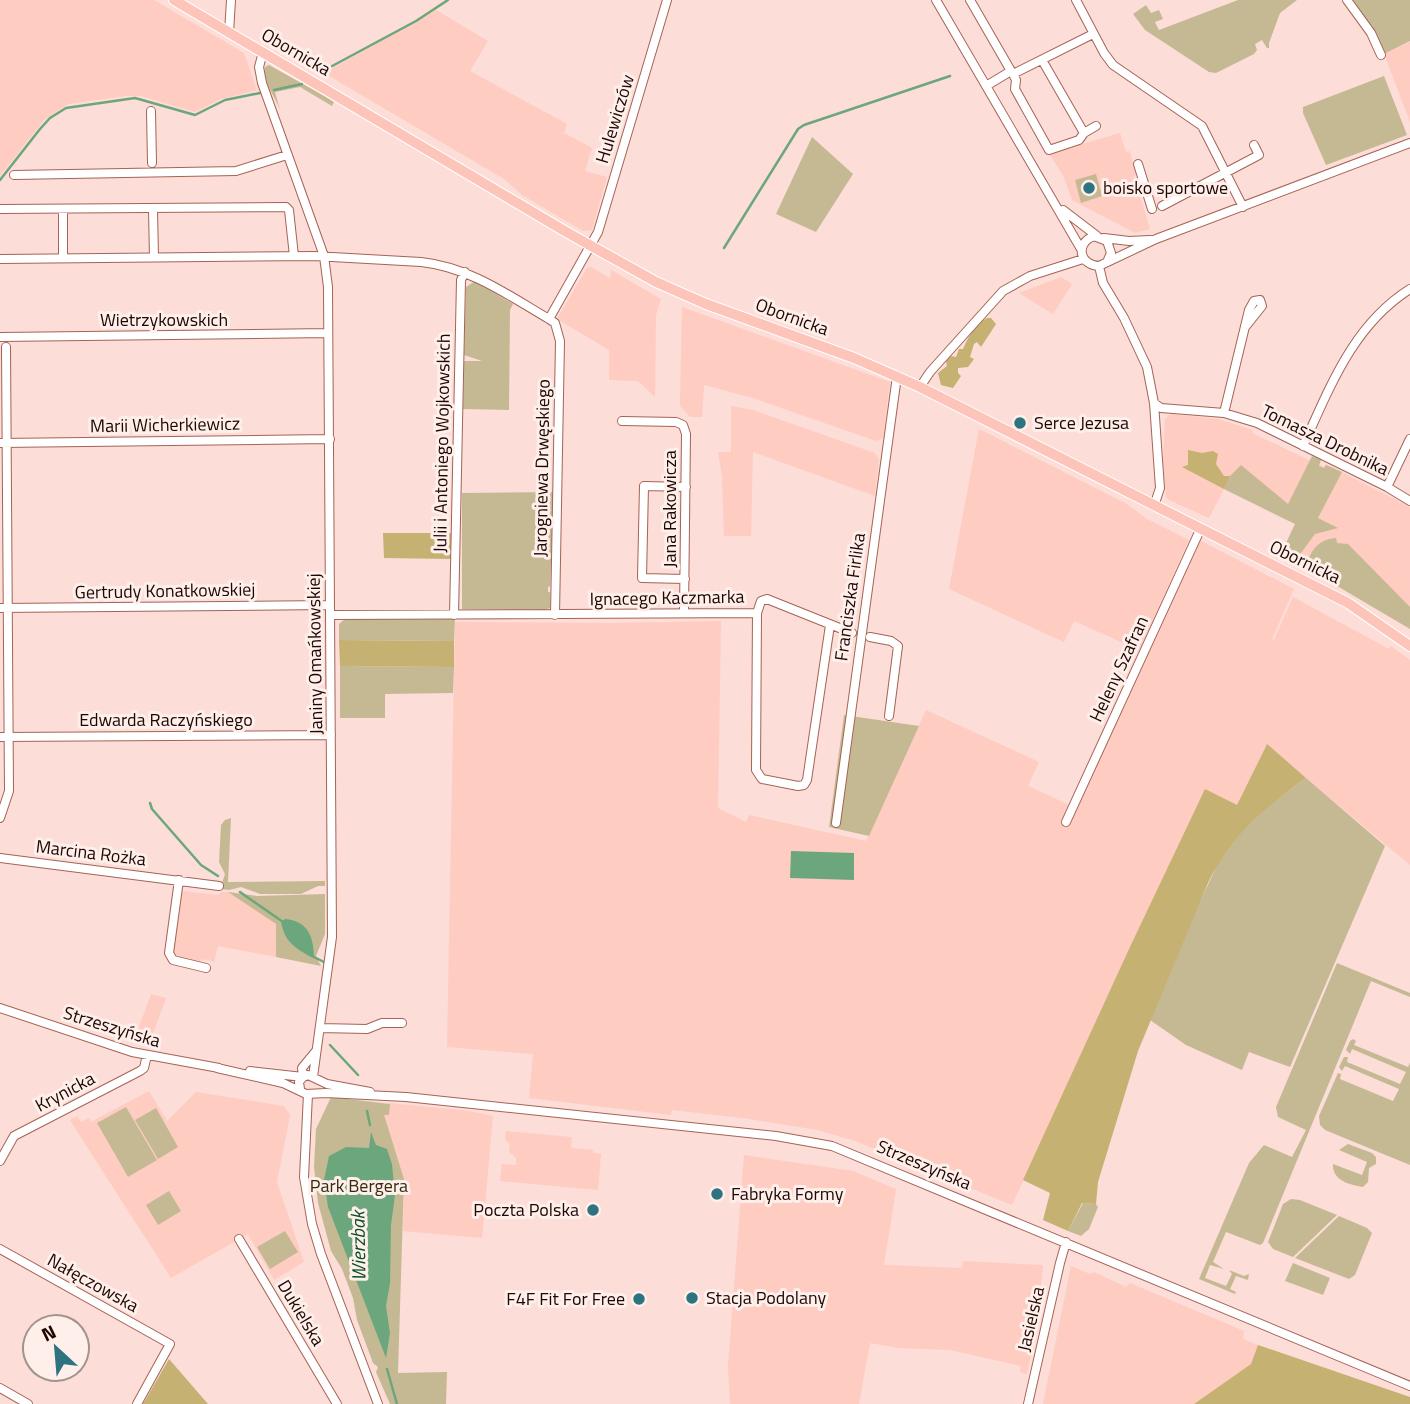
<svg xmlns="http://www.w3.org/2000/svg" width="1410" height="1404" viewBox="0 0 1410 1404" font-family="'Titillium Web',sans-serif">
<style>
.built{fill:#feccc1}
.green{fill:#c5b994}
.forest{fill:#c5b171}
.water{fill:#6ca67c}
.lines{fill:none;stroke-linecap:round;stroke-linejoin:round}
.stream{stroke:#6ca67c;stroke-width:2.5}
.minor-casing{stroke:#a56355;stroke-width:10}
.major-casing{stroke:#fff;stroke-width:12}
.minor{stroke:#fff;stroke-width:8}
.major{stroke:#fdc5ba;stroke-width:10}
.poi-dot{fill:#2d7380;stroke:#feefeb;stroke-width:2.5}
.labels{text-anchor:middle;stroke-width:6;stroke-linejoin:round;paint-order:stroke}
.street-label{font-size:18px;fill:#1e0603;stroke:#feefeb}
.poi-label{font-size:18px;fill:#1e0603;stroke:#feefeb;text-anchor:start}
.park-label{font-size:18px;fill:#342b0d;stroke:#feefeb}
.water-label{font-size:19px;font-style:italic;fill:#054d26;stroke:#feefeb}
</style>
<rect width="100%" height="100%" fill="#fcddd7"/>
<path class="built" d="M0 0H154L244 53 257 90 221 99 195 112 141 96H126L68 104 44 120 0 176Z
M436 10 488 41 470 71 567 124 564 133 592 148 585 171 607 177 592 230 583 231 522 195 504 179 324 73Z
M1410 42V122L1384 54Z
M1120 133 1126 152 1130 151 1136 175 1134 176 1150 229 1135 233 1072 200 1063 175 1049 154Z
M591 267 610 278 611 270 661 299 656 315 655 397 638 381 609 380V350L557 319 587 268Z
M1061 277 1072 284 1053 314 1019 293Z
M682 307 890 382 883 438 876 441 753 398 704 385 702 417H690L680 406Z
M731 406 753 410 875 453 879 460 875 496 753 452 751 536H724L722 477 718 452H731Z
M1171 414 1218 419 1253 430 1252 433 1324 467 1326 464 1410 507V628L1357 594 1280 556 1295 524 1224 489 1209 518 1169 500 1166 497 1163 462 1165 419Z
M979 429 1127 504 1147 519 1189 540 1139 650 1074 621 1064 642 949 589Z
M1199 540 1294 589 1272 639 1274 640 1293 597 1389 649 1391 646 1410 660V865L1266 745 1237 805 1129 949 1012 1205 855 1141 818 1130 742 1118 672 1110 671 1115 529 1098 533 1054 447 1047 455 622 612 623 721 621 718 808 746 822 749 815 866 841 926 710 1039 762 1028 786 1076 808Z
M182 891 218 895 222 892H228L276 924V957L218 946 214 962 205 959 197 962 177 957 174 951Z
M151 994 166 998 150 1042 135 1038Z
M149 1091 167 1121 196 1092 284 1106 290 1115 277 1182 304 1262 274 1280 248 1234 171 1278 70 1120 77 1116 81 1122 89 1118 91 1122Z
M389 1103 469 1111 493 1116 482 1238 403 1231 404 1179 383 1115Z
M506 1131 572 1137 571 1148 593 1150V1153L601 1154 598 1190 500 1181 502 1164 516 1165V1158L509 1152 510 1144 505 1140Z
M744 1155 853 1171 896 1189 884 1265 962 1268 963 1261 1043 1265 1041 1285 1044 1290 1027 1374 1020 1372 1021 1366 950 1350 899 1348 870 1343 859 1404H730L728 1366Z
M1071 1266 1090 1274 1094 1272 1126 1287 1130 1283 1244 1331 1243 1339 1258 1345 1251 1364 1194 1404H1043Z"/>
<path class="green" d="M1238 0H1297L1280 13 1269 43V48H1267L1262 40 1255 44 1257 50 1254 54 1216 73 1209 72 1145 30 1133 14 1146 5 1151 13 1159 10 1163 19 1155 22 1159 30Z
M1351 0H1410V41L1384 54 1372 25 1369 26Z
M269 65 328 98 334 102 332 106 300 87 275 92 280 110C275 96 263 83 265 67Z
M1384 76 1407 135 1326 165 1303 113V107Z
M812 137 853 174 816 232 776 214Z
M1096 174 1102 196 1081 203 1075 180Z
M475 281 513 304 510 310 509 410 463 409 464 361H482L464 355 466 287Z
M1312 456 1321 460 1319 466 1324 468 1326 465 1342 472 1318 518 1338 528 1315 534 1298 557 1292 561 1280 556 1295 524 1224 489 1230 476 1241 465 1288 504Z
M554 492 550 586 548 587V592H550V608L545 610 462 609V493Z
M1336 538 1337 543 1348 544 1410 607V629L1310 570 1307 563C1312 548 1320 539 1336 538Z
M345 619H455L454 641 339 640V624Z
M340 666 454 667 453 693 385 694V718H340Z
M844 715 919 726 869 836 829 827Z
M1306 778 1385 846 1290 1067 1249 1052 1242 1070 1186 1045 1150 1020 1191 921 1219 861 1241 831 1264 809Z
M231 818 228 882 325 881V886H318L301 894H260L241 887 229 890 220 889 225 874 219 862 221 825 225 820Z
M228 892 257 896 325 894V934L316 956 321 966 276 957V924Z
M1337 963 1410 993V997L1371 981 1263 1243 1260 1245 1226 1232 1213 1262 1224 1269 1210 1265 1205 1278 1226 1286 1232 1274 1229 1270 1244 1276 1249 1274 1248 1280 1236 1276 1230 1289 1236 1292 1235 1294 1199 1279 1249 1163 1264 1145 1292 1157 1306 1130 1278 1117 1276 1107Z
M1353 1039 1356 1041 1354 1045 1408 1067 1410 1063V1165L1325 1130 1320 1125 1319 1116 1338 1073 1341 1074 1340 1079 1393 1101 1399 1089 1345 1066 1342 1071 1339 1067 1344 1057H1348L1347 1062 1400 1084 1406 1072 1352 1049 1350 1054 1346 1050 1350 1041Z
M331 1097 390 1104 389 1115H384L404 1179 398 1373 447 1372 446 1404H390L376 1372 378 1367 373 1363 357 1320 353 1298 342 1269 331 1251 318 1203 314 1167 316 1129Z
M126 1107 157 1160 128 1177 97 1123Z
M156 1108 178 1147 158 1159 135 1120Z
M1348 1144 1372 1153 1376 1157V1164L1369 1168 1368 1182 1363 1187C1349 1185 1332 1180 1333 1164L1362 1175 1367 1162 1339 1150Z
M169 1191 181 1211 158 1225 146 1205Z
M1291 1199 1300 1200 1337 1215 1293 1257 1273 1249 1268 1242 1283 1204Z
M1083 1203 1096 1204 1098 1207 1089 1229 1081 1236 1068 1231Z
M1339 1216 1367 1228 1372 1233 1355 1275 1349 1279 1295 1258Z
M285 1231 298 1252 270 1269 257 1247Z
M1293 1263 1330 1278 1323 1295 1285 1281Z"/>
<path class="forest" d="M987 318H991L996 324 981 347 977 342 974 344 970 357 974 359 968 367 958 368V373L961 376 953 388 941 385 938 373 947 366 946 361 951 356 956 357 959 349H963C969 336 974 325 987 318Z
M1188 450 1202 453 1213 451 1218 454 1216 464 1224 476H1230L1224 489 1182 467 1188 465Z
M383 533H451V559L384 558Z
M339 640 454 641V667L340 666Z
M1267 744 1306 778C1262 810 1233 833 1208 883L1138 1051 1098 1182 1096 1204 1082 1203 1068 1231 1043 1220 1050 1193 1023 1180 1129 949 1205 789 1237 805Z
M1258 1345 1410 1397V1404H1194L1251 1364Z
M169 1359 208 1404H143Z"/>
<path class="water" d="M791 851 854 853V880L790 878Z
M285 919C307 921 313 935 314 955L311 957C294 947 285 942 281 922Z
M371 1132 376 1145 387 1149 392 1164 395 1195 391 1225 390 1283 386 1306 390 1333 386 1358 328 1207 324 1180 329 1156 346 1147 369 1148Z"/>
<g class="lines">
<path class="stream" d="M321 72 416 21 448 0
M274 90 302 84
M0 180 40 129 50 118 66 108 135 98 195 115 225 100 260 93
M724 248 798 129 804 125 950 76
M150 803 152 809 201 865 218 876
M240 892 283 922
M312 956 324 962
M330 1045 358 1075
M367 1111 370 1125
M387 1369 397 1404"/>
<g class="minor-casing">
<path id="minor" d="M936 0 1081 249
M970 0 1011 71
M1076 0 1104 53 1113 65 1202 126 1243 207
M1347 0 1371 33 1381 55
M229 33 231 0
M263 52 259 67 262 83 324 256 328 287 332 937 313 1077
M1013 74 1016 80 1015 89 1049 150 1079 140 1084 133 1042 60
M986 86 1011 71 1013 74 1093 34
M151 111 152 163
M1084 133 1096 126
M1138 164 1152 209
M14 175 236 171 287 155
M1162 206 1259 155 1254 145
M0 209 286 207 289 210 294 256
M153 210 154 257
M1063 210 1097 236
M1104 238 1129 241 1150 240
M63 258V210
M0 259 314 256 421 262C469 267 508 295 549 319L555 323 560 341 555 615
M1107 262 1111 253 1107 241 1094 236C1075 243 1079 265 1099 266L1156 239 1410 143
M1099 266 1103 283 1124 318 1147 367 1154 403 1160 488 1154 506
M549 319 598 232 667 0
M0 337 328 333
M920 387 930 372 1003 291 1030 276 1083 259
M1154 403 1161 408 1224 413 1257 423 1387 487 1410 501
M1224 413 1249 310 1254 301 1260 300 1262 306 1246 326
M622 421 676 422 683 425 686 434 684 613
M0 443 330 439
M1303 446C1330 387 1353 325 1410 289
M1387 487 1410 439
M685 579 642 578 644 486 686 487
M0 608 330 605
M330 615 757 613
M454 615 461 280 465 272
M830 625 807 780 804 785 798 786 762 779 756 770 757 613 761 601 767 599 852 633
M870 637 891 641 898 646 889 716
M0 737 331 735
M0 818 9 791 6 347
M1066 822 1200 530
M836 823 897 376
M0 858 219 886
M179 880 169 953 173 960 206 968
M0 1008 132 1052 219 1068
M320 1028 367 1029 382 1023H402
M217 1068 283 1083 306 1094 326 1093 406 1097 776 1136 832 1146 1410 1386
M250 1071 303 1077 308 1075 327 1084 370 1092
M300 1089 299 1082 303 1077 302 1068 316 1051
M308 1094 304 1177 312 1224 321 1254 378 1404
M0 1161 14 1136 140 1071 144 1068 147 1055
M239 1239 337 1404
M0 1249 170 1344 137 1404
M0 1388 28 1404
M1028 1404 1060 1263 1066 1242"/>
</g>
<g class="major-casing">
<path id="major" d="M174 0 568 233 656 282 706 304 854 358 920 387 1348 603 1410 646"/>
</g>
<use href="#minor" class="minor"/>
<use href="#major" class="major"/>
</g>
<g class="poi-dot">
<circle cx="1089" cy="188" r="7"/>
<circle cx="1020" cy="423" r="7"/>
<circle cx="717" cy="1194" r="7"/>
<circle cx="593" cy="1210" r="7"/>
<circle cx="692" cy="1298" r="7"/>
<circle cx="639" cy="1299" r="7"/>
</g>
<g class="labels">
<g class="street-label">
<text transform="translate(296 52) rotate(30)" y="6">Obornicka</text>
<text transform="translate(615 119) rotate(-73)" y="6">Hulewiczów</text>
<text transform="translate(792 317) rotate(20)" y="6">Obornicka</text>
<text x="164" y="326">Wietrzykowskich</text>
<text transform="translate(165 425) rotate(-1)" y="6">Marii Wicherkiewicz</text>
<text transform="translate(1325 440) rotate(26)" y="6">Tomasza Drobnika</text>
<text transform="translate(442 443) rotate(-89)" y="6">Julii i Antoniego Wojkowskich</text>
<text transform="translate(542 468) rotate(-89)" y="6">Jarogniewa Drwęskiego</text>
<text transform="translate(670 509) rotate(-90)" y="6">Jana Rakowicza</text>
<text transform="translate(1305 562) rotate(26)" y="6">Obornicka</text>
<text transform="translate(165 591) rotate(-1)" y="6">Gertrudy Konatkowskiej</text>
<text transform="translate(850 597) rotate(-82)" y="6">Franciszka Firlika</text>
<text transform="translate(667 598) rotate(-1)" y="6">Ignacego Kaczmarka</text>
<text transform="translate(315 654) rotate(-91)" y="6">Janiny Omańkowskiej</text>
<text transform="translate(1119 669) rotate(-65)" y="6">Heleny Szafran</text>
<text x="166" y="726">Edwarda Raczyńskiego</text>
<text transform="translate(91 853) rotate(7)" y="6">Marcina Rożka</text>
<text transform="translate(112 1027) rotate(17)" y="6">Strzeszyńska</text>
<text transform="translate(65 1092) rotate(-28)" y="6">Krynicka</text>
<text transform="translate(924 1165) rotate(23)" y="6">Strzeszyńska</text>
<text transform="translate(93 1283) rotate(29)" y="6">Nałęczowska</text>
<text transform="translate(301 1313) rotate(59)" y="6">Dukielska</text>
<text transform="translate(1031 1319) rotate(-77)" y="6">Jasielska</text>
</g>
<g class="poi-label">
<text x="1103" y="194">boisko sportowe</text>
<text x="1034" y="429">Serce Jezusa</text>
<text x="731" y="1200">Fabryka Formy</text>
<text x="579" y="1216" text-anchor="end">Poczta Polska</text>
<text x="706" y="1304">Stacja Podolany</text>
<text x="625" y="1305" text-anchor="end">F4F Fit For Free</text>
</g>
<g class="park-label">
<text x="359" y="1192">Park Bergera</text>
</g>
<g class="water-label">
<text transform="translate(358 1246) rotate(-91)" y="7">Wierzbak</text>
</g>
</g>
<g transform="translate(56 1348) rotate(334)"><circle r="33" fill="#feefeb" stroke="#a4928e" stroke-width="2"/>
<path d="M0-5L12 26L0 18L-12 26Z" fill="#2d7380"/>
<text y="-10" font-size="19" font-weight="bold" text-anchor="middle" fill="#1e0603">N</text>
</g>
</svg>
